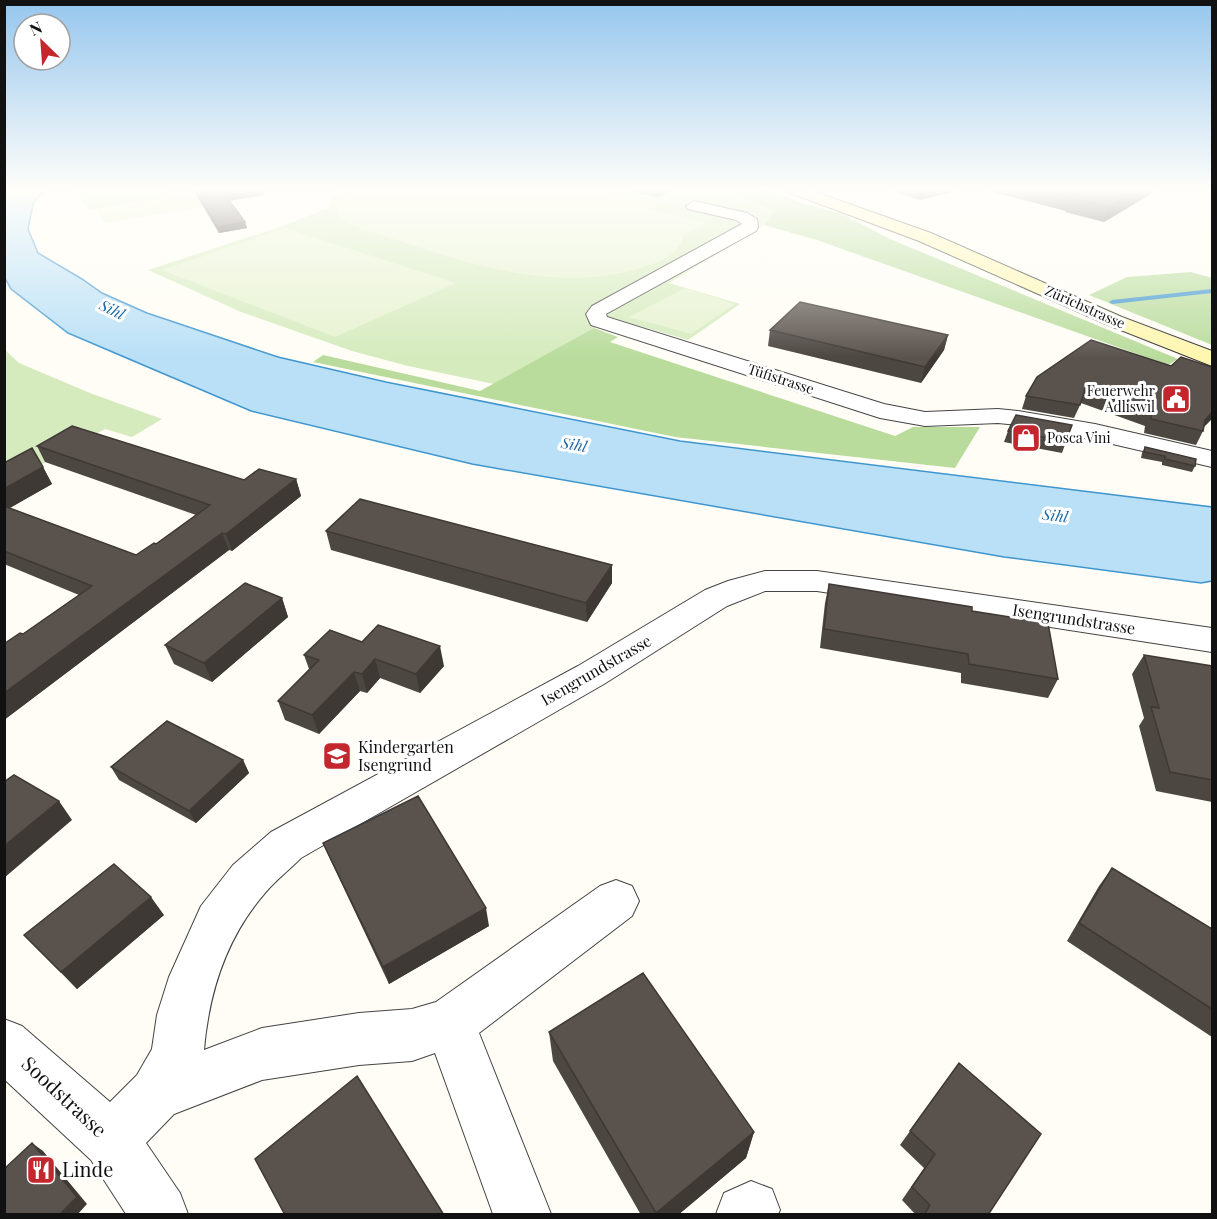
<svg xmlns="http://www.w3.org/2000/svg" width="1217" height="1219" viewBox="0 0 1217 1219" font-family="'Playfair Display',serif">
<style>
.green{fill:#d5ebbd}
.forest{fill:#b9dc9c}
.pitch{fill:#e6f2cf}
.water{fill:#b9e0f7;stroke:#3f96cf;stroke-width:1.5}
.lines{fill:none;stroke-linecap:round;stroke-linejoin:round}
.stream{fill:#3f96cf;fill-rule:evenodd}
.street-casing{stroke:#444;stroke-width:2}
.secondary-casing{stroke:#333;stroke-width:2}
.street{fill:#fff;fill-rule:evenodd}
.secondary{fill:#fff6b0;fill-rule:evenodd}
.wall{fill:#4d4742}
.shaded-wall{fill:#3f3936}
.building{fill:#5a524d;stroke:#3f3936;stroke-width:1.5}
.labels{text-anchor:middle;stroke-width:6;stroke-linejoin:round;paint-order:stroke}
.far-street-label{font-size:14px;fill:#111;stroke:#fff}
.far-poi-label{font-size:14px;fill:#111;stroke:#fff;text-anchor:end}
.far-water-label{font-size:15px;font-style:italic;fill:#1768a6;stroke:#fff}
.street-label{font-size:16px;fill:#111;stroke:#fff}
.poi-label{font-size:16px;fill:#111;stroke:#fff;text-anchor:start}
.near-street-label{font-size:20px;fill:#111;stroke:#fff}
.near-poi-label{font-size:20px;fill:#111;stroke:#fff;text-anchor:start}
</style>
<rect width="100%" height="100%" fill="#fffdf5"/>
<path class="green" d="M75 188H166L171 198 89 210Z
M345 188H722L775 211 764 225 669 283 740 304 688 340 613 318 494 384 408 366 352 351 241 312 148 270 286 225 328 208 331 199Z
M4 349 19 363 90 393 162 419 132 437 105 429 5 485Z"/>
<path class="forest" d="M722 188H764L804 204 840 213 890 239 1178 359 1168 365 817 240 764 225 775 211Z
M1191 272 1212 278V345L1089 295 1127 277Z
M594 328 618 337 610 342 895 436 913 427H980L955 468 675 437 313 362 323 355 480 391Z"/>
<path class="pitch" d="M357 188H591L659 203 649 209 708 223 683 235C681 253 662 261 647 266 548 299 450 256 356 227 330 214 330 200 357 188Z
M197 195 205 207 103 223 98 210Z
M285 228 456 283 335 337 162 270Z
M685 288 735 304 691 334 629 317Z"/>
<path class="water" d="M5 188H44V191L33 204 28 229 38 253 82 279 102 293 147 313 278 357 386 382 680 441 1212 507V581L1201 583 1004 557 472 464 251 411 68 333 11 289 5 278Z"/>
<g class="lines">
<path class="stream" d="M1212 289V293L1112 304 1109 302 1112 300Z"/>
<g class="street-casing">
<path id="street" d="M694 201 747 213 757 219 758 227 756 231 606 314 607 317 884 404 925 412 998 409 1018 411 1095 424 1212 451V467L1095 440 1018 425 998 423 925 426 880 418 591 325 586 314 592 306 742 224 736 220 688 209 686 206Z
M765 571H817L1212 628V652L817 591H765L727 606 604 684 301 858C289 870 275 881 265 893 226 938 209 992 204 1050L262 1028 359 1013 412 1009 436 1002 600 886 616 880 632 886 639 901 632 916 479 1033 551 1214H493L435 1053 412 1061 359 1065 262 1080 174 1114 146 1143 180 1193 188 1214H126L91 1160 4 1079V1019L22 1026 110 1102 137 1075 152 1049 157 1015 169 977 201 906 233 865 271 832 578 666 705 590 728 581Z
M751 1181 772 1189 780 1210 778 1214H716L724 1193Z"/>
</g>
<g class="secondary-casing">
<path id="secondary" d="M782 188H804L931 233 1122 317 1212 351V366L1108 325 919 241 785 191Z"/>
</g>
<use href="#street" class="street"/>
<use href="#secondary" class="secondary"/>
</g>
<path class="wall" d="M192 188H273L274 189 263 190 264 195 229 201 245 222 247 228 219 233Z
M610 188H677L658 197Z
M881 188H968L920 200Z
M977 188H1158L1156 191 1104 222 1065 212 1066 211Z
M770 330 948 335 944 350 921 383 768 346Z
M1091 340 1204 428 1203 431 1196 445 1144 433 1145 426 1081 403 1074 418 1022 409 1026 396Z
M1072 425 1062 453 1004 442 1008 431Z
M37 446 244 480 296 479 301 496 232 551 229 550 4 720V644L23 634 79 595 4 564V463L43 467 52 484 10 508 136 555 156 544 196 515 45 462Z
M1145 447 1195 466 1192 472 1162 465V462L1141 458 1142 453Z
M326 531 612 583 587 622 331 550Z
M829 584 972 611 1058 679 1048 698 961 683V673L820 648 825 603Z
M282 598 288 617 212 682 174 664 165 645Z
M362 642 444 666 420 693 380 678 367 693 360 691 319 734 285 720 278 701 309 669 304 655Z
M1144 655 1212 666V802L1156 791 1139 726 1144 718 1132 674Z
M243 760 249 773 196 823 119 780 111 767Z
M323 843 489 926 389 984 331 861Z
M1112 868 1212 929V1037L1067 941 1099 886Z
M164 915 77 989 24 935Z
M549 1032 754 1132 746 1158 678 1215H641L553 1061Z
M959 1063 988 1215H916L902 1200 924 1168 900 1145Z"/>
<path class="shaded-wall" d="M259 188H273L274 189 263 190 264 195 227 201 226 196Z
M658 188H677L658 197Z
M923 188H968L920 200Z
M1143 188H1158L1156 191 1104 222 1109 207Z
M245 222 247 228 219 233 217 227Z
M948 335 944 350 921 383 925 367Z
M1212 412V419L1201 430 1205 420Z
M43 467 52 484 4 511V489Z
M296 479 301 496 232 551 226 534Z
M222 533 229 550 4 720V693Z
M612 565V583L587 622 586 603Z
M282 598 288 617 212 682 204 663Z
M440 646 444 666 420 693 416 674Z
M375 659 380 678 367 693 362 674Z
M354 672 360 691 319 734 312 715Z
M243 760 249 773 196 823 189 811Z
M59 801 72 820 4 878V846Z
M151 897 164 915 77 989 61 972Z
M486 908 489 926 389 984 383 967Z
M754 1132 746 1158 678 1215H655L656 1213Z
M32 1143 43 1151 87 1204 77 1215H59Z"/>
<path class="building" d="M194 188H261L263 190 226 196 245 222 217 227Z
M1036 188H1143L1109 207 1070 198 1072 197Z
M800 302 948 335 925 367 770 330Z
M1091 340 1171 366 1181 357 1212 367V412L1205 420 1203 431 1151 419V412L1085 389 1080 405 1026 396 1037 377Z
M1016 415 1072 425 1066 441 1008 431Z
M72 426 244 480 259 469 296 479 226 534 222 533 4 693V644L20 633 23 634 92 586 4 551V506L136 555 154 543 156 544 210 505 37 446Z
M1145 447 1196 459 1195 466 1165 459V456L1144 452Z
M32 448 43 467 4 489V463Z
M360 499 612 565 586 603 326 531Z
M245 583 282 598 204 663 165 645Z
M829 584 972 607V611L1048 623 1058 679 969 664 968 654 824 629Z
M378 625 440 646 416 674 375 659 362 674 354 672 312 715 278 701 319 660 304 655 330 630 362 642Z
M1144 655 1212 666V780L1170 772 1151 707 1159 708Z
M167 721 243 760 189 811 111 767Z
M14 775 59 801 4 846V782Z
M418 796 486 908 383 967 323 843Z
M114 864 151 897 61 972 24 935Z
M1112 868 1212 929V1009L1079 923Z
M643 973 754 1132 656 1213 549 1032Z
M959 1063 1041 1134 988 1215H924L930 1205 912 1187 935 1154 910 1131Z
M357 1076 444 1215H285L255 1159Z
M32 1143 77 1197 59 1215H4V1169Z"/>
<linearGradient id="sky" x2="0" y2="1"><stop stop-color="#95c6ee"/><stop offset="0.53" stop-color="#fffefa"/><stop offset="1" stop-color="#fffefa" stop-opacity="0"/></linearGradient>
<rect width="1217" height="358" fill="url(#sky)"/>
<defs>
<g id="civic-square" transform="scale(1.5)"><rect x="-9" y="-9" width="18" height="18" rx="4" fill="#c4262e" stroke="#fff"/><path d="M-.6-6.5H3V-4.5H.6V-3L4-1V1h2V6H-6V1h2V-1L-.6-3ZM-1.2 2.5V6h2.4V2.5Z" fill="#fff"/></g>
<g id="shop-square" transform="scale(1.5)"><rect x="-9" y="-9" width="18" height="18" rx="4" fill="#c4262e" stroke="#fff"/><path d="M-5-2.5h2.3a2.7 3.5 0 0 1 5.4 0H5L5.5 6h-11ZM-1.5-2.5h3a1.5 2.3 0 0 0-3 0Z" fill="#fff"/></g>
<g id="school-square" transform="scale(1.5)"><rect x="-9" y="-9" width="18" height="18" rx="4" fill="#c4262e" stroke="#fff"/><path d="M0-5L7-2L0 1L-7-2ZM-4 1L0 2.5L4 1V4Q0 6-4 4Z" fill="#fff"/></g>
<g id="restaurant-square" transform="scale(1.5)"><rect x="-9" y="-9" width="18" height="18" rx="4" fill="#c4262e" stroke="#fff"/><path d="M-5-6h1v4h1v-4h1v4h1v-4h1v5L-1.5 .5V6h-2V.5L-5-1ZM5-6V6H3V1.5H1.5Q1.5-4 5-6Z" fill="#fff"/></g>
</defs>
<g fill-rule="evenodd">
<use href="#civic-square" x="1176" y="399"/>
<use href="#shop-square" x="1026" y="438"/>
<use href="#school-square" x="337" y="756"/>
<use href="#restaurant-square" x="41" y="1170"/>
</g>
<g class="labels">
<g class="far-street-label">
<text transform="translate(1085 307) rotate(24)" y="5">Zürichstrasse</text>
<text transform="translate(781 379) rotate(18)" y="5">Tüfistrasse</text>
</g>
<g class="far-poi-label">
<text x="1155" y="396">Feuerwehr<tspan x="1155" dy="16">Adliswil</tspan></text>
<text x="1047" y="443" text-anchor="start">Posca Vini</text>
</g>
<g class="far-water-label">
<text transform="translate(112 310) rotate(26)" y="5">Sihl</text>
<text transform="translate(574 445) rotate(10)" y="5">Sihl</text>
<text transform="translate(1055 516) rotate(7)" y="5">Sihl</text>
</g>
<g class="street-label">
<text transform="translate(1074 619) rotate(9)" y="6">Isengrundstrasse</text>
<text transform="translate(596 670) rotate(-30)" y="6">Isengrundstrasse</text>
</g>
<g class="poi-label">
<text x="358" y="753">Kindergarten<tspan x="358" dy="18">Isengrund</tspan></text>
</g>
<g class="near-street-label">
<text transform="translate(64 1097) rotate(43)" y="7">Soodstrasse</text>
</g>
<g class="near-poi-label">
<text x="62" y="1177">Linde</text>
</g>
</g>
<rect width="1217" height="1219" fill="none" stroke="#111111" stroke-width="12"/>
<g transform="translate(42 42) rotate(335)"><circle r="28" fill="#ffffff" stroke="#a0a0a0" stroke-width="1.5"/>
<path d="M0-4.5L10 22L0 15L-10 22Z" fill="#c4262e"/>
<text y="-9" font-size="16" font-weight="bold" text-anchor="middle" fill="#111111">N</text>
</g>
</svg>
